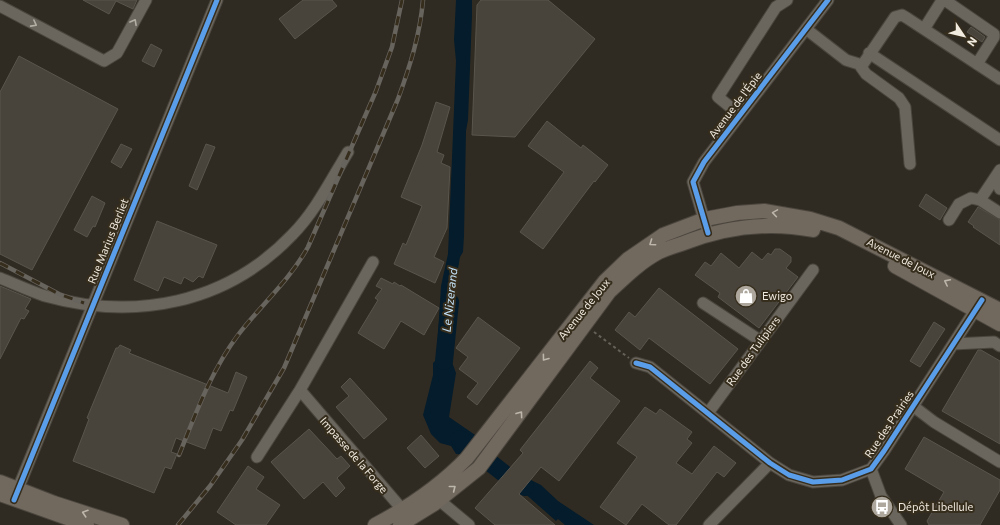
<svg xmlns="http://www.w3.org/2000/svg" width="1000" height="525" viewBox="0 0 1000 525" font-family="Commissioner,sans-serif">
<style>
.water{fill:#041c2b}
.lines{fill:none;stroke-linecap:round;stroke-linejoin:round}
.river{stroke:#041c2b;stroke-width:18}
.building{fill:#48443c;stroke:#59554d}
.minor-casing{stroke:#4a463e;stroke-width:13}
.major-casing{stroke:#4a463e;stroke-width:16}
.path{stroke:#646159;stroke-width:2;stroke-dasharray:3 3;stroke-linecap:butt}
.minor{stroke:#6a665e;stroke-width:11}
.major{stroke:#71685e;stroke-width:14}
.rail-casing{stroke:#67635d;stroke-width:4.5}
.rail{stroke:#362d1c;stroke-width:3;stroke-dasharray:9;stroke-linecap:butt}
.cycleway-casing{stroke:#362d1c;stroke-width:8}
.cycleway{stroke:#5a9eea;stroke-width:5}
.oneway{stroke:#b4afa5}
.oneway2{stroke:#bdb6ab}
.labels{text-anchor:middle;stroke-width:4;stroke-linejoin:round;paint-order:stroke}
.street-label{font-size:11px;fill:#f0eadf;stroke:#362d1c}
.poi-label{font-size:11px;fill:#f0eadf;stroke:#362d1c;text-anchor:start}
.water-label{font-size:12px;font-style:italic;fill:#c1e0f7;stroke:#362d1c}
</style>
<rect width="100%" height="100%" fill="#302b22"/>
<path class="water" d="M456 0H472V15L468 120 466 131 464 236 463 252 460 257 447 334 449 354 456 373 449 417 481 439 470 455 456 454 451 446 440 443 431 434 423 415 433 375V363L438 358 439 350H437L441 286 448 254 456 61 454 40Z
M531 480 541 485 558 501 594 525H565L558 519 556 521 522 491Z"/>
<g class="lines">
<path class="river" d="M444 361 450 302
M460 439 511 479 525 487"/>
</g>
<path class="building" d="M83 0H137L133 9 116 1 109 14Z
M303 0H332L337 6 295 39 279 19Z
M481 0H548L595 39 515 137 472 135 477 5Z
M971 27 985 37 982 42 967 32Z
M151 44 162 50 154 67 142 61Z
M19 56 118 109 32 270 0 254V92Z
M436 102 450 107 437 152 444 155 441 163 450 167 447 228 434 257 444 262 435 283 394 264 403 243 406 245 422 206 401 197 422 145Z
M547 121 581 148 583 145 608 165 595 182 594 181 543 249 520 232 564 172 528 146Z
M121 144 132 149 121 168 111 162Z
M206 144 215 147 197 190 189 186Z
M926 194 947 208 940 220 919 206Z
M92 196 105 203 95 227 93 226 87 237 74 230Z
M978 207 1000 220V245L973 227 974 226 968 222Z
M157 221 217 245 203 278 199 276 193 282 184 277 181 284 164 277 158 291 134 280Z
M775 249H780L791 257V262L786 268 798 277 759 328 718 297 720 293 695 275 705 262 711 266 721 253 739 268 752 252 762 260 768 253 771 255Z
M381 278 393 284 394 282 400 286 401 285 439 308 424 335 401 321 384 349 358 333 378 300 375 298 382 289 376 286Z
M0 286 31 299 25 309 29 311 24 319 21 318 0 359Z
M659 288 738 349 710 384 649 338 640 350 615 330 629 312 635 317Z
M478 317 520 348 477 405 467 397 478 383 459 369 468 357 456 348Z
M934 322 945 329 920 367 910 361Z
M120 345 131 350 129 353 228 393 236 372 247 377 233 411 230 410 221 431 213 428 205 449 176 438 171 452 177 454 171 469 165 467 154 493 73 461 89 419 87 418 116 348H118Z
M978 350H981L1000 361V444L942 411Z
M590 361 598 368 590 378 620 401 559 481 541 467 519 494 555 525H495L475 508 523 453 520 450Z
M350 378 387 419 364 439 336 407 349 396 341 387Z
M645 407 656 414 660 409 692 432 687 439 692 443 676 463 692 474 714 446 736 463 724 477 717 472 676 525H669L642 504 626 525 600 507 637 457 617 443Z
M309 429 337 459 341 456 350 466 337 478 345 488 336 497 323 482 304 499 271 462Z
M421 435 439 456 425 468 407 448Z
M924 437 1000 480V490L980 525H929L927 521 944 492 905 469Z
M248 466 264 477 256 489 280 505 266 525H236L217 512Z"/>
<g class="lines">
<g class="minor-casing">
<path id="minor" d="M0 6 104 61 117 53 146 0
M806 29 846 60 862 65
M924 29 941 2 946 1 994 34V37L977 64
M869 53 1000 140
M740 115 718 97 776 7 787 0
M910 164 905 107 899 98 866 74 861 67 895 17 902 15 907 18 1000 79
M995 178 1000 189
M980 200 1000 170
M949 220 959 204 971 198 980 200 1000 213
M708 233 693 182 704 162 828 0
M0 278C15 284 30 291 45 296 135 321 226 304 292 235 315 212 331 180 348 152
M703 303 761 341
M953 344 994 342 1000 346
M636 363 650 367 770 463 789 475 813 482 842 480 871 469 884 451 979 304
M300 390 407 515
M913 406 934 422 1000 462
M708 413 813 270
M257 457 300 390 373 262
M871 469 881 496 901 525
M433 495 469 525
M15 496 217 0
M709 525 770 463"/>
</g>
<g class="major-casing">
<path id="major" d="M895 266 1000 324
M0 482 54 503 122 525
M0 494 87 525
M375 525C409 507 440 486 467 458L605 281 628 259 663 235 705 219 737 213 764 211 810 219 839 228 1000 310
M400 525 434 504 479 468 609 292C624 278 640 262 659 252 666 249 674 246 681 244 724 227 767 221 813 230"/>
</g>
<path class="path" d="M594 332 629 358"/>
<use href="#minor" class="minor"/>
<use href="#major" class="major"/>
<g class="rail-casing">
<path id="rail" d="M0 263 59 294 84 303
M179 455C196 413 211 371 238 335 261 305 289 281 308 247L376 91 392 47 402 0
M178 525 210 486 242 440 284 368 398 99C410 66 420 35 423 0"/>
</g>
<use href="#rail" class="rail"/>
<g class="cycleway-casing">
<path id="cycleway" d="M708 233 693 182 704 162 828 0
M636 363 650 367 770 463 789 475 813 482 842 480 871 469 884 451 982 300
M14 500 217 0"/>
</g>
<use href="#cycleway" class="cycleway"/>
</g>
<defs><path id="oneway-chevron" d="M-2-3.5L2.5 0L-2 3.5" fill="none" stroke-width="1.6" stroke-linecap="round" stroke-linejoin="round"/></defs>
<g class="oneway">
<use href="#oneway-chevron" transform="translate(134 22) rotate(-61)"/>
<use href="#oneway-chevron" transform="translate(34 24) rotate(28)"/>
</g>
<g class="oneway2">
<use href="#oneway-chevron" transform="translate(775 213) rotate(-171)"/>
<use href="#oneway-chevron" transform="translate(652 243) rotate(145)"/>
<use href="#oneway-chevron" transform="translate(947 282) rotate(-153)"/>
<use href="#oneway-chevron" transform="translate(545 358) rotate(127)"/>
<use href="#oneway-chevron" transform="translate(520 414) rotate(-54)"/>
<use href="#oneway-chevron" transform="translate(453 488) rotate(-38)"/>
<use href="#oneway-chevron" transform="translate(85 513) rotate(-162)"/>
</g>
<defs>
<g id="shop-disc" transform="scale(1.15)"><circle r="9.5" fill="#ada79d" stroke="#362d1c"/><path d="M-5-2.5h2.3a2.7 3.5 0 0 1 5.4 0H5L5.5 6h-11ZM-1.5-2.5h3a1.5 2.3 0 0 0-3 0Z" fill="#fff"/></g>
<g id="bus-disc" transform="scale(1.15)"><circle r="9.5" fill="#ada79d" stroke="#362d1c"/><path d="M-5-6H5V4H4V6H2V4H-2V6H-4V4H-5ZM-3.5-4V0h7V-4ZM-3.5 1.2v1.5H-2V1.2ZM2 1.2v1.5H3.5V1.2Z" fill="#fff"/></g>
</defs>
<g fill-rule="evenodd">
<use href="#shop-disc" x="746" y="296"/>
<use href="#bus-disc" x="882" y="507"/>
</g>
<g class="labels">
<g class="street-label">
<text transform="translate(735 105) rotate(-53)" y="4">Avenue de l'Épie</text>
<text transform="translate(108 241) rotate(-68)" y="4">Rue Marius Berliet</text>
<text transform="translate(901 258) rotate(27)" y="4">Avenue de Joux</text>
<text transform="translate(584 309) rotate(-51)" y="4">Avenue de Joux</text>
<text transform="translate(753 351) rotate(-54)" y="4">Rue des Tulipiers</text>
<text transform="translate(889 424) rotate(-56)" y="4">Rue des Prairies</text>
<text transform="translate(354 455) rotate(49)" y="4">Impasse de la Forge</text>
</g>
<g class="poi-label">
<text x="762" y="300">Ewigo</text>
<text x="898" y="511">Dépôt Libellule</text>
</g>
<g class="water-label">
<text transform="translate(450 300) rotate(-84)" y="4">Le Nizerand</text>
</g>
</g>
<g transform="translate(964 36) rotate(125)" stroke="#362d1c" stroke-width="3" paint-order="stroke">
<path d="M0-3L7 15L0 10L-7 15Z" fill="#f0eadf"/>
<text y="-6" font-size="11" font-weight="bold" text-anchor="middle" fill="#f0eadf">N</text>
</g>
</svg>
